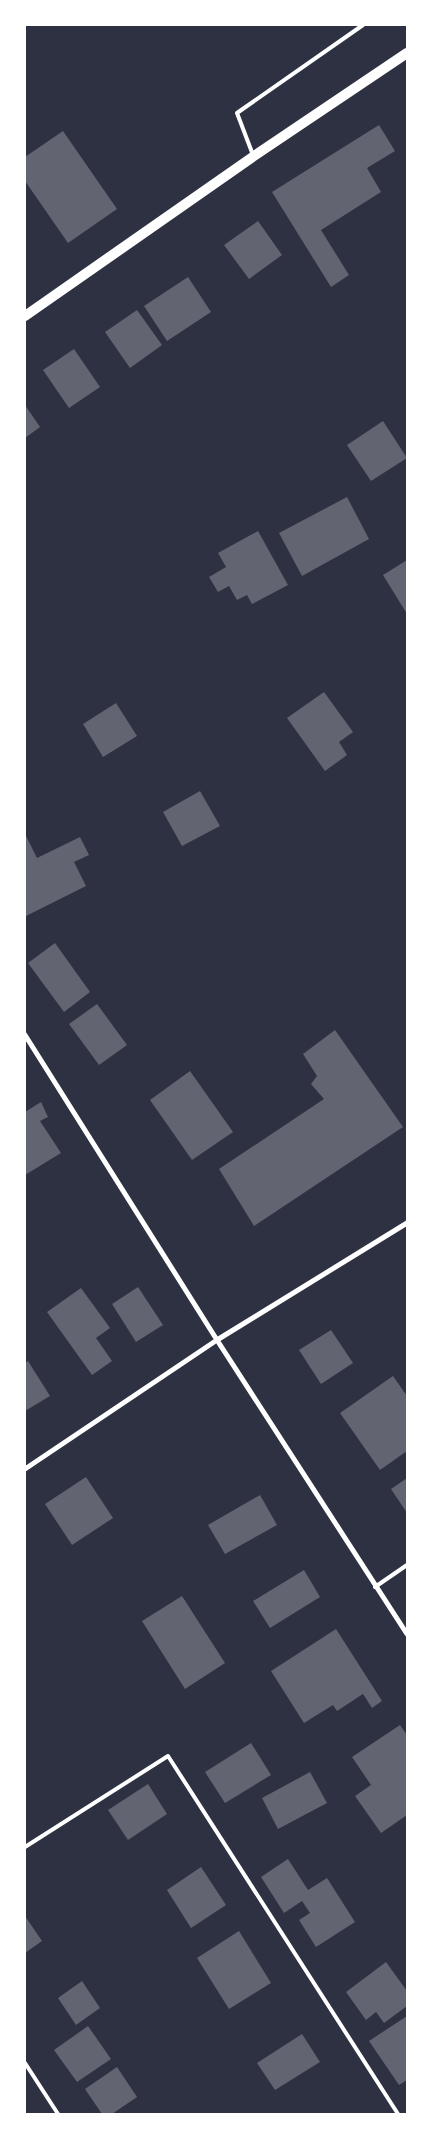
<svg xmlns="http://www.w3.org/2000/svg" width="432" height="2139" viewBox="0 0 432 2139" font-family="'PT Sans Narrow',sans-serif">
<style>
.building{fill:#626471}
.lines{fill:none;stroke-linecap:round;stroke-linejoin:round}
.service{stroke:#fff;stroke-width:4}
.minor{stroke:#fff;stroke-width:5}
.secondary{stroke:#fff;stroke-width:10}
</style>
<rect width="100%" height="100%" fill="#2d3142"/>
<path class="building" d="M379 125 395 151 367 168 381 192 321 230 349 275 331 287 272 192Z
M63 131 117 209 68 243 25 181V157Z
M258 221 282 255 249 279 224 245Z
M188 277 211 312 167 341 144 306Z
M137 310 162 345 130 368 105 332Z
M74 349 100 387 69 408 43 370Z
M25 405 40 427 25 438Z
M383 421 407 458 371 481 347 445Z
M347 497 369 539 302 576 279 533Z
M258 531 288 585 252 604 247 595 237 600 229 586 218 592 209 577 226 567 218 553Z
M407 560V614L383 575Z
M324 692 353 732 339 742 347 755 325 771 287 718Z
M116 703 137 736 103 757 83 724Z
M200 791 220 826 182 846 163 812Z
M25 834 37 858 80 837 89 855 74 862 86 886 26 916Z
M55 943 90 992 64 1012 28 963Z
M97 1004 127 1045 99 1065 69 1024Z
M335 1030 403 1127 254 1226 219 1169 324 1099 311 1084 317 1076 303 1054Z
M190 1071 233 1132 192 1160 150 1100Z
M41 1102 48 1117 40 1121 61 1153 25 1175V1112Z
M138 1287 163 1325 136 1342 112 1304Z
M81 1288 110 1328 96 1338 112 1361 92 1375 47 1312Z
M331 1330 353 1363 321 1384 299 1350Z
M28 1361 50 1396 25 1411V1363Z
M393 1376 407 1396V1451L380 1470 340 1413Z
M86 1477 113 1518 72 1545 45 1504Z
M407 1478V1513L391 1489Z
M260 1495 277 1525 225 1554 208 1525Z
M304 1570 320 1597 270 1628 253 1601Z
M182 1596 225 1663 185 1689 142 1621Z
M336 1629 382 1701 372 1708 363 1694 337 1711 333 1705 304 1723 271 1671Z
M400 1725 407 1735V1815L381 1833 355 1796 371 1785 352 1757Z
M251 1743 271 1775 225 1803 205 1772Z
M310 1772 327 1803 278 1829 262 1798Z
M148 1784 167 1814 128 1840 108 1810Z
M288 1859 308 1890 327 1878 355 1922 316 1947 299 1920 310 1913 302 1901 284 1913 261 1877Z
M201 1867 226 1905 191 1928 167 1890Z
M25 1916 42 1941 25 1953Z
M239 1931 271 1983 229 2009 197 1958Z
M386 1962 407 1991V2006L384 2023 376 2012 366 2020 346 1992Z
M82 1981 100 2008 76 2025 58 1998Z
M407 2016V2080L399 2085 369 2041Z
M88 2026 111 2059 77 2082 54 2050Z
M302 2034 320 2062 275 2090 257 2063Z
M117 2067 137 2097 112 2114H102L85 2089Z"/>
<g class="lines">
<path class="service" d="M253 155 237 113 363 25
M375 1587 407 1565
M25 1847 168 1756 398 2114
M25 2063 58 2114"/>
<path class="minor" d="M25 1035 217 1340 407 1634
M25 1469 217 1340 407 1223"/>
<path class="secondary" d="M25 316 254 156 407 53"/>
</g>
<rect width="432" height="2139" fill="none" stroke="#ffffff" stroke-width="52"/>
</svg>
